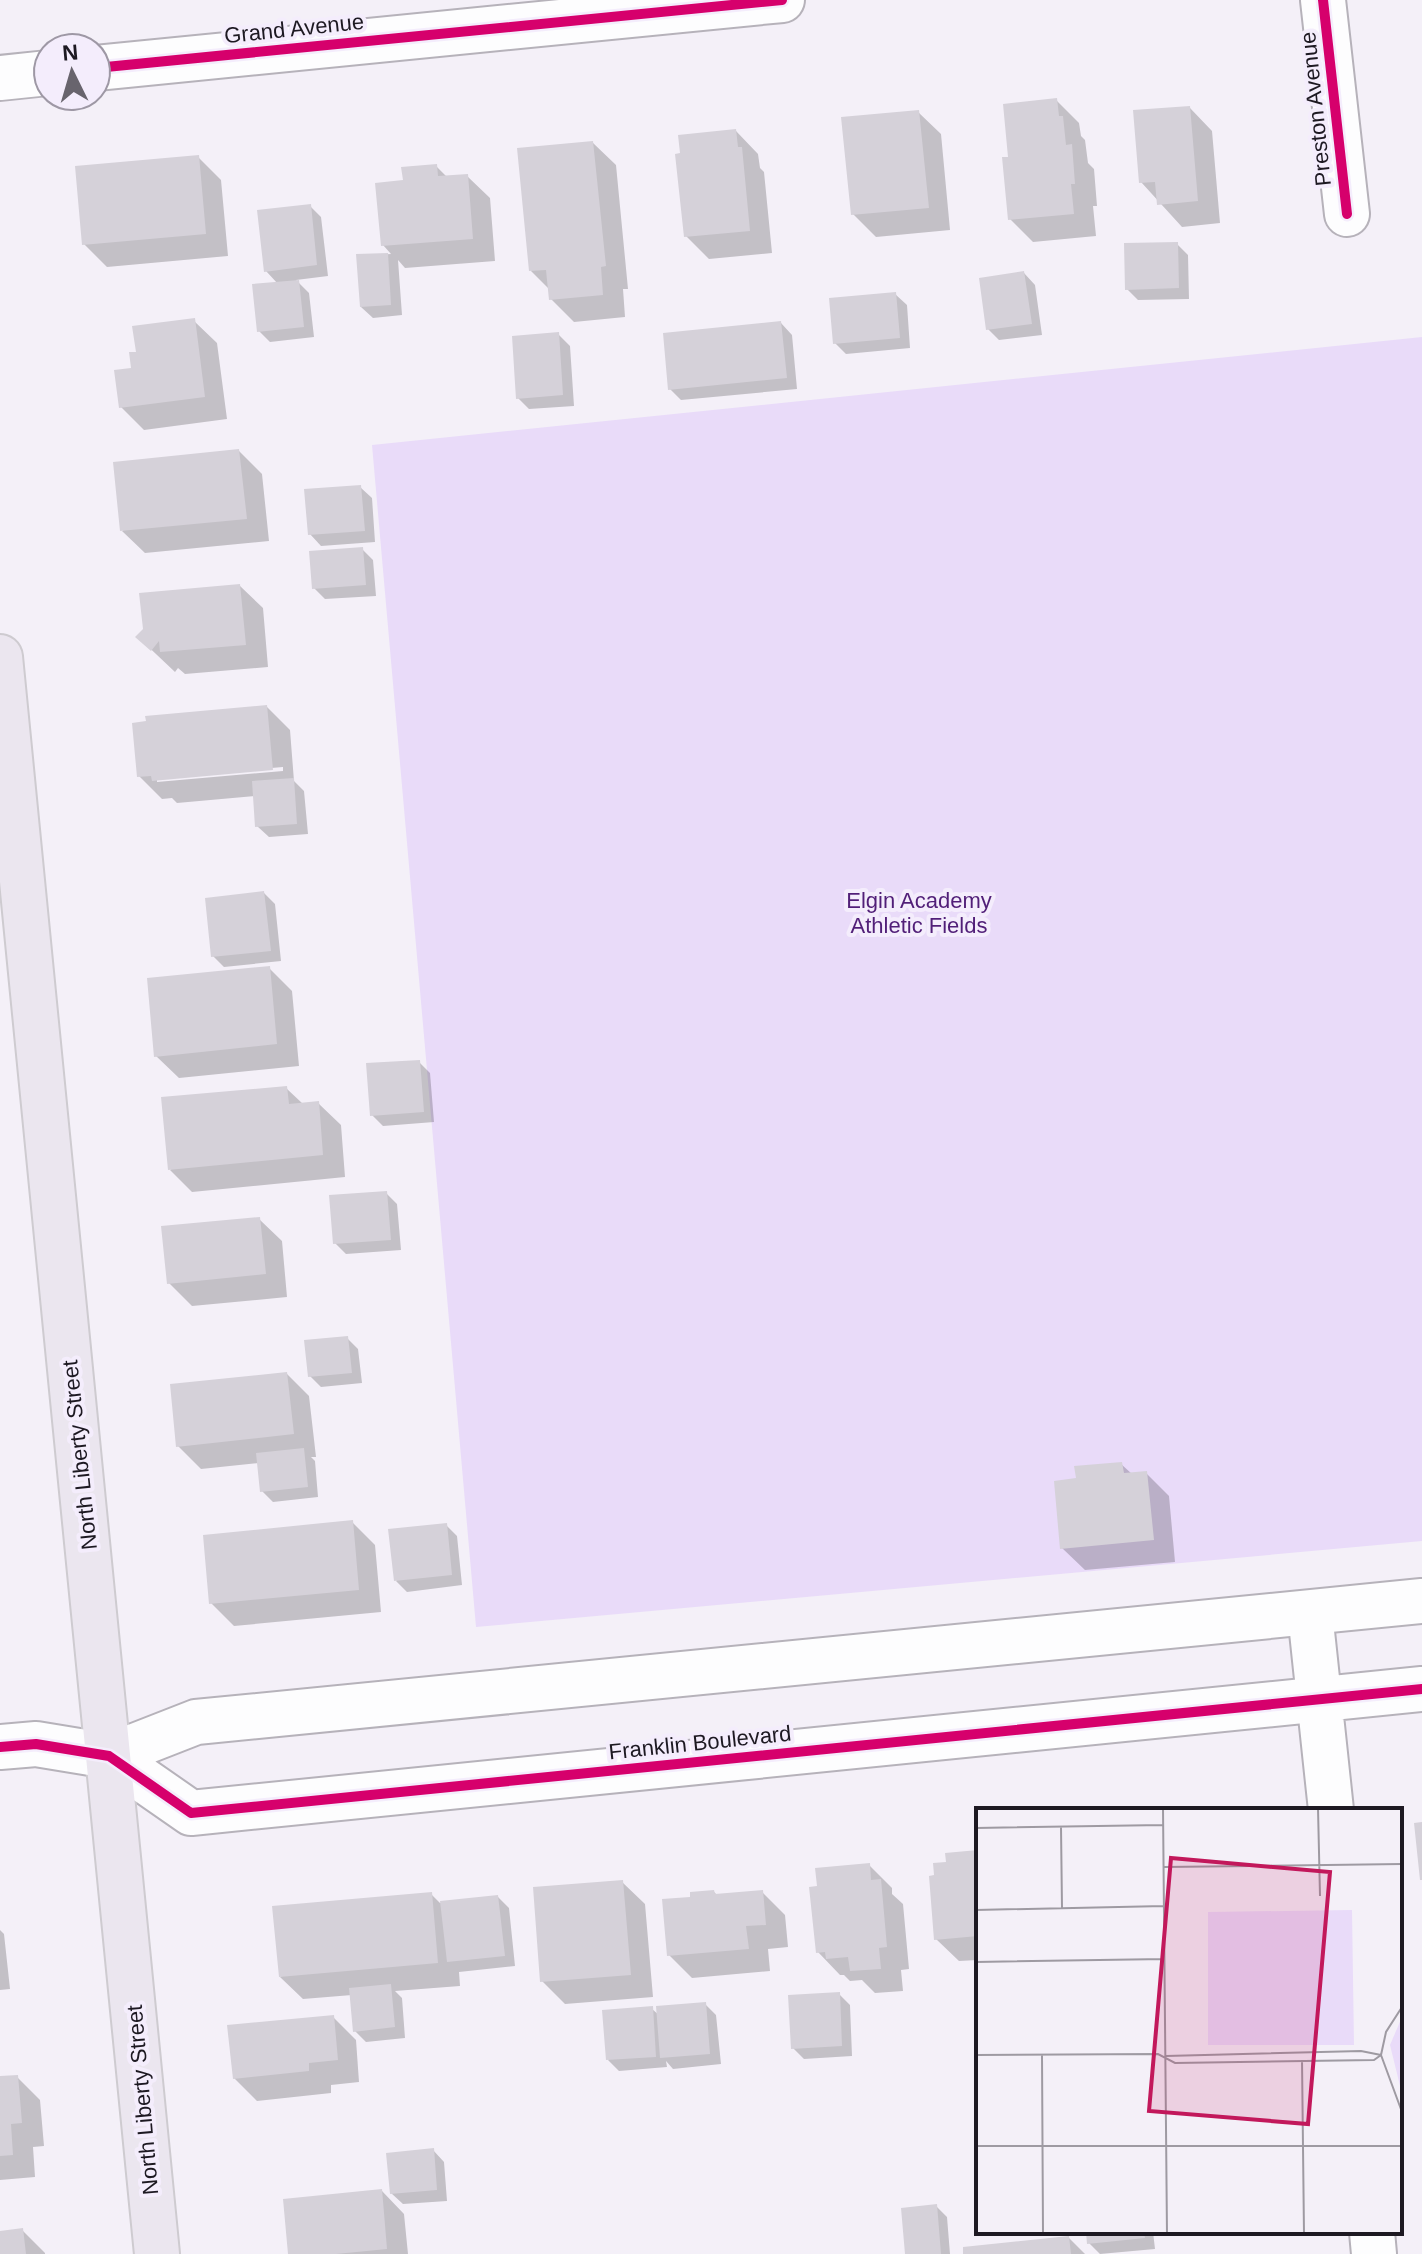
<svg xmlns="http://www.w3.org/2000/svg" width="1422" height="2254" viewBox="0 0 1422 2254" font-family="Arial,sans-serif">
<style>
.green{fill:#e9dbf9}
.shadow{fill:#0003;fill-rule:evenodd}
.building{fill:#d5d1d9}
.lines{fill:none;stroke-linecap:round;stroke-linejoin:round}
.minor-casing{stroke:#b6b2ba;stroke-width:48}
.major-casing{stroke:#cecbd0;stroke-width:48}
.minor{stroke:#fdfdfe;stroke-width:44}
.major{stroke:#ebe6ef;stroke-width:44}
.cycleway-casing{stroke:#f4edfc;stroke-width:15}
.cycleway{stroke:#d6006c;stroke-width:10}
.labels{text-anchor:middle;stroke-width:8;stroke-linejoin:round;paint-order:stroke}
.street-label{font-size:22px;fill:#1d1922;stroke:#f4edfc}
.park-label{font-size:22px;fill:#511f78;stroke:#f4edfc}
.inset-road{fill:none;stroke:#9e9aa2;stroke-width:2}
.view{fill:#c2185b;fill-opacity:0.15;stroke:#c2185b;stroke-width:4}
.inset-edge{fill:none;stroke:#1d1922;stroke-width:4}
</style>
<rect width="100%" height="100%" fill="#f4f0f8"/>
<path class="green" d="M1422 337V1541L476 1627 372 445Z"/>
<path class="shadow" d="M1056 100 1079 123 1081 136 1085 140 1088 163 1094 169 1097 206H1093L1096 236 1033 242 1010 219V159Z
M1190 108 1212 131 1220 223 1182 227 1141 182Z
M918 112 941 134 950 230 876 237 853 214Z
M736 131 758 154 760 168 764 172 772 253 709 259 686 236Z
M593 143 616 165 628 289H623L625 317 574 322 551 299 550 290 531 271Z
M198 157 221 180 228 256 107 267 84 244Z
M436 166 447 177 467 176 490 198 495 261 405 268 398 260 402 315 373 318 361 307 358 256 391 254 383 245 405 182Z
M310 206 321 217 328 276 296 280 309 293 314 337 270 342 259 331 278 284 266 271Z
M1177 244 1188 255 1189 299 1138 300 1127 289Z
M1024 273 1035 285 1042 335 999 340 988 329Z
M895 294 907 305 910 348 846 354 835 343Z
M194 321 217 343 227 419 144 430 121 407 138 353Z
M781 323 792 335 797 389 681 400 670 389Z
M558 334 570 346 574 406 529 409 518 398Z
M239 451 262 474 269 541 145 553 122 531Z
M360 487 372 498 375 542 321 546 310 534Z
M362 549 373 560 376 596 325 599 314 588Z
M240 586 263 608 268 667 185 674 178 668 175 672 138 637 145 630Z
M267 707 290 730 294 781 304 791 308 834 269 837 257 826 255 796 177 803 172 798 162 799 139 776ZM283 767V771L157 782V778Z
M264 893 275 904 281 961 224 967 213 956Z
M269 968 292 991 299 1066 179 1078 156 1056Z
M419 1062 430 1073 434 1122 383 1126 372 1115Z
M286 1088 303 1104 318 1103 341 1125 345 1177 192 1192 170 1170Z
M386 1193 397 1204 401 1250 346 1254 335 1243Z
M259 1219 282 1241 287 1297 192 1306 169 1283Z
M347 1338 358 1349 362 1383 321 1387 310 1376Z
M287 1374 309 1396 316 1457H311L315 1461 318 1497 273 1502 262 1491 259 1463 201 1469 178 1446Z
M1121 1464 1132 1474 1146 1473 1169 1496 1175 1562 1085 1570 1062 1548 1078 1480Z
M352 1522 375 1545 381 1612 234 1626 211 1603Z
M446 1525 457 1536 462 1585 407 1592 396 1581Z
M978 1852V1960L959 1961 936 1939 948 1864Z
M869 1865 892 1888V1894L903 1904 909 1969 901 1970 903 1991 875 1993 862 1980 850 1981 844 1975H840L818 1952 820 1888Z
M622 1882 645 1904 653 1997 565 2004 542 1981Z
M714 1892 718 1896 762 1892 785 1915 788 1947 768 1949 770 1971 692 1978 669 1955 692 1898Z
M431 1894 440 1903 498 1897 509 1908 515 1966 459 1972 460 1986 395 1991 402 1998 405 2038 366 2042 355 2031 352 1995 303 1999 280 1977Z
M0 1930 4 1934 10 1989 0 1990Z
M839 1994 850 2005 852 2056 804 2059 793 2048Z
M705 2004 716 2015 721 2064 673 2069 666 2061 667 2067 619 2071 608 2060 652 2009 659 2015Z
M333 2017 356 2040 359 2082 331 2085V2093L257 2101 234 2078Z
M17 2077 40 2100 44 2146 33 2147 35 2177 0 2180V2078Z
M433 2150 444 2162 447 2201 403 2204 391 2193Z
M382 2191 404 2214 408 2254H290Z
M936 2206 947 2217 950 2254H907Z
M22 2230 45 2253V2254H0V2232Z
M1088 2232H1153L1155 2249 1100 2254 1089 2243Z
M1069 2238 1085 2254H965Z"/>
<path class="building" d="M1057 98 1059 116H1063L1066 145 1072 144 1075 184H1071L1074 214 1008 220 1002 157H1008L1003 104Z
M1190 106 1198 201 1157 205 1155 182 1139 183 1133 110Z
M919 110 929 208 851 215 841 117Z
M736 129 738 147H742L750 231 684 237 675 154 680 153 678 135Z
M593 141 606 266 601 267 603 295 549 300 546 270 529 271 517 148Z
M199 155 206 234 82 245 75 166Z
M437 164 438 176 468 174 473 239 381 246 375 183 403 180 401 167Z
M311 204 317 265 264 272 257 210Z
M1178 242 1179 288 1125 290 1124 243Z
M388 253 391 305 360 307 356 254Z
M1024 271 1032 324 986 330 979 278Z
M299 280 304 327 257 332 252 284Z
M896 292 900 338 833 344 829 298Z
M195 318 205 397 119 408 114 370 131 368 129 352H136L132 326Z
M781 321 787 378 668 390 663 333Z
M559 332 563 395 516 399 512 336Z
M239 449 247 519 120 531 113 462Z
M361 485 365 531 308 535 304 489Z
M363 547 366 585 312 589 309 551Z
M240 584 246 645 160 652 159 641 151 651 135 637 143 629 139 593Z
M267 705 273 770 152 781 151 776 137 777 132 723 146 721 145 716Z
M294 778 297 824 255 827 252 781Z
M264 891 271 951 211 957 205 898Z
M270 966 277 1044 154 1057 147 978Z
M420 1060 424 1112 370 1116 366 1063Z
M287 1086 289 1104 319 1101 323 1155 168 1170 161 1097Z
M387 1191 391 1240 333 1244 329 1195Z
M260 1217 266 1274 167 1284 161 1226Z
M348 1336 352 1373 308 1377 304 1340Z
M287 1372 294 1434 176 1447 170 1384Z
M304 1448 308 1487 260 1492 256 1453Z
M1122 1462 1124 1473 1147 1471 1154 1540 1060 1549 1054 1481 1076 1478 1074 1466Z
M353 1520 359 1590 209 1604 203 1535Z
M447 1523 452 1575 394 1581 388 1529Z
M1422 1822V1880H1420L1414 1823Z
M978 1850V1936L934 1940 929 1876 934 1875 933 1863 946 1862 945 1853Z
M870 1863 871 1880 881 1879 887 1947 879 1948 881 1969 850 1971 848 1957 826 1959 825 1952 816 1953 809 1887 817 1886 815 1868Z
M623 1880 631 1975 540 1982 533 1887Z
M714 1890 715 1894 763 1890 766 1925 746 1926 749 1949 667 1956 662 1899 690 1897V1892Z
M432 1892 438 1963 279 1977 272 1906Z
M498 1895 505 1956 447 1962 440 1901Z
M391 1984 395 2027 353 2032 349 1988Z
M840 1992 842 2046 791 2049 788 1995Z
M706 2002 710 2054 660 2058 656 2006Z
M653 2006 656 2057 606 2060 602 2010Z
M334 2015 338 2060 309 2063V2071L233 2079 227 2025Z
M18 2075 22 2123 11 2124 13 2155 0 2156V2076Z
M434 2148 437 2190 390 2194 386 2153Z
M382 2189 387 2249 336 2254H288L283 2199Z
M937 2204 941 2254H905L901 2208Z
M23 2228 26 2254H0V2231Z
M1086 2232H1144L1145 2238 1087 2244Z
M1069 2236 1071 2254H963V2247Z"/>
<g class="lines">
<g class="minor-casing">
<path id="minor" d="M1323 0 1347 214
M96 68 782 0
M0 78 48 73
M1310 1613 1331 1810
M0 1747 36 1744 109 1756 191 1813 1422 1689
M109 1756 196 1722 1422 1601
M1372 2232 1374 2254"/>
</g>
<g class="major-casing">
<path id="major" d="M0 657 157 2254"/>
</g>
<use href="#minor" class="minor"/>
<use href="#major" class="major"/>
<g class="cycleway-casing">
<path id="cycleway" d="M1323 0 1347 214
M96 68 782 0
M0 1747 36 1744 109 1756 191 1813 1422 1689"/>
</g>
<use href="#cycleway" class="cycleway"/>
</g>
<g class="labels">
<g class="street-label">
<text transform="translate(294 28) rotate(-6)" y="8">Grand Avenue</text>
<text transform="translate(1315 109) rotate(-96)" y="8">Preston Avenue</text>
<text transform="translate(79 1455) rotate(-96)" y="8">North Liberty Street</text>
<text transform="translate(700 1742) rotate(-6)" y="8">Franklin Boulevard</text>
<text transform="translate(142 2100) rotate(-95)" y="8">North Liberty Street</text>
</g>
<g class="park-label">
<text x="919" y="908">Elgin Academy<tspan x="919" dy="25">Athletic Fields</tspan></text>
</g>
</g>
<g transform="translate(976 1808)">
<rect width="426" height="426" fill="#f4f0f8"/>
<path d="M376 102 378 237H232V104ZM426 209V286L414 237Z" fill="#e9dbf9"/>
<path class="inset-road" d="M187 0 191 426M342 0 344 88M85 19 86 100M0 20 187 17M188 59 426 56M0 102 188 98M0 154 189 151M426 199 410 224 405 247 426 304M66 246 67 426M0 247 182 246 199 255 398 252 405 247M190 248 385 243 405 247M326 252 328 426M0 338H426"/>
<path class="view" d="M195 50 354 64 332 316 173 303Z"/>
<rect width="426" height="426" class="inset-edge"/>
</g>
<g transform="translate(72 72) rotate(355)"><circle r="38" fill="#f4edfc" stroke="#9e98a5" stroke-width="2"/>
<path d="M0-6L14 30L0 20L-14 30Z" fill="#68646d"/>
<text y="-12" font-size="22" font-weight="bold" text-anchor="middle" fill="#1d1922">N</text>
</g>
</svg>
